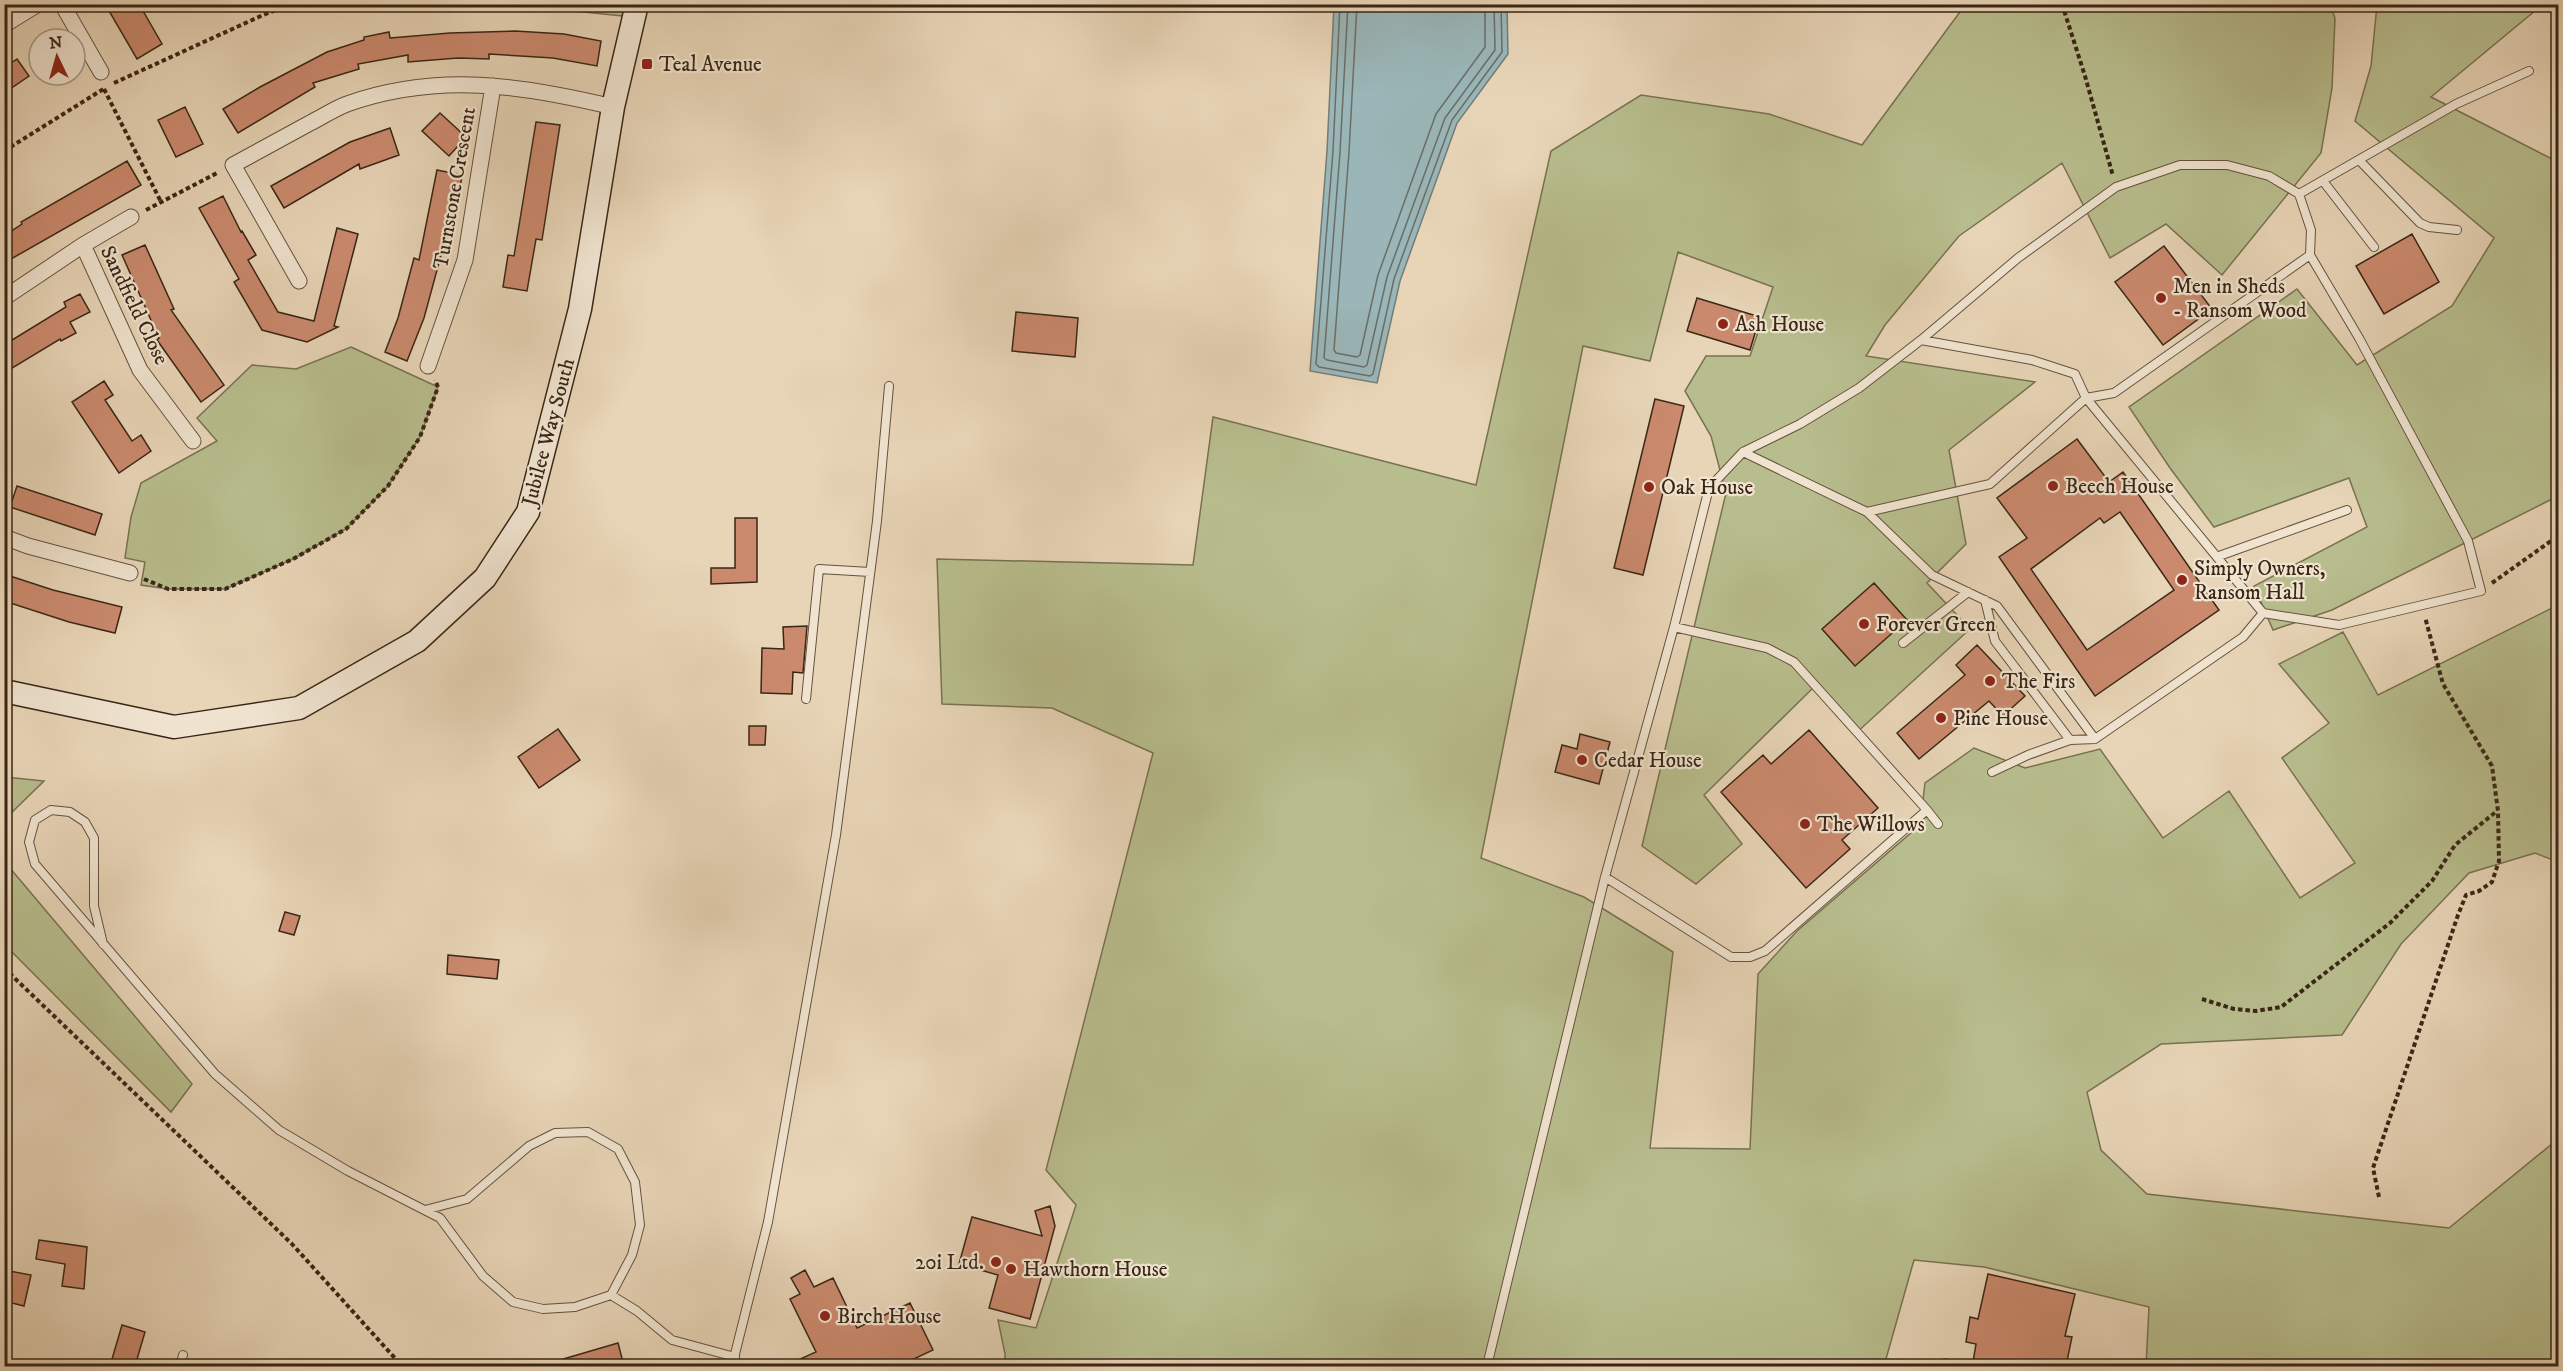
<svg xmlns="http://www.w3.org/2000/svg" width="2563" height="1371" viewBox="0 0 2563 1371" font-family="'IM FELL DW Pica',serif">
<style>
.green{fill:#b8bd8d;stroke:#787252;stroke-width:1.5}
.water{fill:#9ab6b8;stroke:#737c77;stroke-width:1.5}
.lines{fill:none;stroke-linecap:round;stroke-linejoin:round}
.shore{stroke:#6a6e67;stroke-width:1.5}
.building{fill:#cb8a6e;stroke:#392616;stroke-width:1.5;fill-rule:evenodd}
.lane-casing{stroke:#65523e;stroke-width:10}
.street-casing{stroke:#65523e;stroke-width:17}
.secondary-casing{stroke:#392616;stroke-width:25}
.path{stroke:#392616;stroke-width:4;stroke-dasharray:4.5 3;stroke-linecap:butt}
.lane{stroke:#f0e4d0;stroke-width:8}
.street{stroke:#f0e4d0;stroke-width:15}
.secondary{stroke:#f0e4d0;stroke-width:22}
.poi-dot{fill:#8f2418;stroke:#f0e4d0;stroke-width:2}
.labels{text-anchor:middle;stroke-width:4.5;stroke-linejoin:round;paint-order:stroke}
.poi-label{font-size:21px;fill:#392616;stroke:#f0e4d0;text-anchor:start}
.street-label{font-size:21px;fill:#392616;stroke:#f0e4d0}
</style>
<rect width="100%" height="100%" fill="#e8d5b7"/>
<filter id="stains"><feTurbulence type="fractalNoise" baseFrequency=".00333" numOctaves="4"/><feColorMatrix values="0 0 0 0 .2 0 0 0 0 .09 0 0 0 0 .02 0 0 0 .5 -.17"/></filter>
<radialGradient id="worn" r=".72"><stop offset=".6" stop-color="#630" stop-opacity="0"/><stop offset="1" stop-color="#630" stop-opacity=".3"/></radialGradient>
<path class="green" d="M516 5H625L622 16Z
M1965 5H2330L2335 18 2332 88 2321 153 2222 275 2166 224 2110 258 2062 163 1959 236 1885 325 1866 356 2035 382 1949 450 1966 544 1927 583 1970 629 1855 734 1814 687 1704 795 1742 844 1696 884 1642 846 1726 493 1711 436 1685 391 1706 356H1750L1773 287 1678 252 1650 361 1583 346 1481 858 1584 897 1673 952 1650 1148 1750 1149 1758 974 1797 931 1920 825 1925 783 1974 748 2025 768 2100 749 2163 838 2229 791 2300 898 2355 863 2282 758 2329 723 2279 664 2343 632 2378 695 2558 605V862L2535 853 2469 873 2401 944 2342 1035 2161 1044 2087 1092 2101 1150 2147 1194 2449 1228 2558 1139V1366H2146L2149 1307 1984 1267 1914 1260 1884 1366H1005V1354L998 1320 1036 1328 1076 1205 1046 1170 1153 753 1052 708 942 704 937 559 1193 565 1213 417 1476 485 1551 151 1641 95 1769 114 1862 145Z
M2377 5H2542L2431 97 2558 162V496L2332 610 2273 630 2254 586 2367 527 2349 478 2214 527 2170 468 2129 407 2297 289 2357 365 2452 306 2494 238 2355 121 2371 66Z
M351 347 438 387 420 437 388 486 346 529 293 559 225 589H168L141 585 145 562 125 558 131 517 141 483 217 441 197 418 252 365 296 369Z
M5 777 44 781 5 819 4 777Z
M4 861 192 1084 171 1112 5 945Z"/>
<path class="water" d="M1334 5H1507L1508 54 1457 123 1400 281 1377 383 1310 371 1327 151Z"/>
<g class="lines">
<path class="shore" d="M1340 4 1333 151 1316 364 1319 367 1370 376 1373 374 1394 279 1452 120 1502 52 1501 4
M1348 4 1340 152 1324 358 1327 360 1364 367 1367 365 1387 277 1445 118 1495 50 1494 4
M1357 4 1349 152 1334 350 1336 353 1357 357 1360 355 1378 275 1436 114 1485 47V4"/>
</g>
<path class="building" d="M105 4H139L162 44 137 59Z
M515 31 564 34 601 41 597 66 553 58 489 54V59L458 58 408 62V55L358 64 359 69 313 83 315 87 238 133 223 109 260 87 327 52 364 40V37L389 32 390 38 450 33Z
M17 59 29 76 4 93V68Z
M185 107 203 144 176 157 158 120Z
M440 113 466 137 449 156 422 131Z
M536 122 560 125 542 240 536 239 527 291 503 287 508 255 514 256Z
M390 128 399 155 360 169 359 164 284 208 271 186 350 142Z
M127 161 141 185 4 263V236L22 224 21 222Z
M437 170 462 175 458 202 453 201 445 248H443L424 318 407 361 385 352 398 318 414 258 419 260Z
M223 196 241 232 242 231 256 255 248 260 278 312 314 321 337 228 358 234 334 326 338 327 307 342 262 330 234 282 239 279 199 208Z
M2412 234 2439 282 2384 314 2356 266Z
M145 245 174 309 171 310 224 385 201 402 157 340 159 338 122 255Z
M2164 246 2212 309 2163 345 2115 282Z
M80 294 90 312 70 322 76 333 61 341 60 339 4 373V345L66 307 64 302Z
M1697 298 1760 317 1750 350 1687 331Z
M1016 312 1078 318 1075 357 1012 351Z
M104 381 113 395 105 400 132 441 141 435 151 451 119 473 72 402Z
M1655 399 1684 406 1643 575 1614 568Z
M2077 439 2109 482 2123 472 2219 610 2095 696 1999 557 2027 538 1997 498ZM2120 512 2174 590 2087 650 2031 569 2100 518 2104 523Z
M17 486 102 514 95 535 10 507Z
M735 518H757V582L711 584V568H735Z
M10 576 53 590 122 607 115 633 69 622 4 601V591Z
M1874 583 1907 620 1855 666 1822 629Z
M807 626 803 673 793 672 792 694 761 693 762 648 784 649 783 627Z
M1977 645 2025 696 2003 716 1989 701 1919 759 1897 733 1965 675 1956 665Z
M749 726H766L765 745H749Z
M558 729 580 760 539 788 518 757Z
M1809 730 1878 808 1842 840 1850 849 1806 888 1721 792 1763 755 1771 764Z
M1580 734 1610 742 1599 784 1555 772 1562 745 1577 749Z
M285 912 300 916 294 935 279 931Z
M448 955 499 960 497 979 447 974Z
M1050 1206 1055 1226 1030 1319 989 1308 998 1275 959 1264 972 1217 1042 1236 1035 1211Z
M39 1240 87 1247 84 1289 62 1286 65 1264 36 1259Z
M4 1270 31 1275 24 1306 4 1301Z
M805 1270 814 1287 833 1278 857 1328 910 1303 933 1350 899 1366H785L816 1352 790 1299 800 1294 791 1278Z
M1988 1274 2075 1294 2065 1336 2072 1337 2066 1366H1996L1973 1362 1976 1344 1966 1342 1970 1317 1978 1319Z
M122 1325 145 1332 135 1366H110Z
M618 1343 624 1366H554L553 1362Z"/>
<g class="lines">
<g class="lane-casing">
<path id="lane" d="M2359 160 2420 223 2429 227 2457 230
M2323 181 2374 247
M2299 194 2456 104 2529 71
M1921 340 2018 258 2116 187 2180 165H2227L2269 176 2299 194 2311 230 2310 255 2359 338 2468 541 2481 591 2339 625 2263 613 2086 398
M2086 398 2114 393 2310 255
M1867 512 1932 575 1997 606 2095 739
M2219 556 2347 510
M1985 600 1995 641 2070 740
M1903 643 1968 592
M806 699 819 569 870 572
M1992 772 2028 755 2070 740 2095 739 2243 637 2263 613
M1927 810 1938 824
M1605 877 1731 957H1750L1765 951 1927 810 1794 662 1767 648 1674 627
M103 944 94 906V838L85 822 70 812 51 810 35 820 29 842 35 864 215 1074 279 1130 348 1171 440 1218 483 1276 513 1302 543 1309 575 1307 611 1295 637 1311 672 1340 735 1357
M425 1210 467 1199 529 1146 555 1133 588 1132 618 1149 635 1182 640 1225 632 1255 611 1295
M180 1366 183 1355
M732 1366 768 1222 836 835 877 521 889 386
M1487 1366 1605 877 1674 627 1709 488 1743 452 1800 424 1859 388 1921 340 2032 360 2075 374 2086 398 1990 484 1867 512 1743 452
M1944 1366 1945 1363
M2142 1366V1364"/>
</g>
<g class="street-casing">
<path id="street" d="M62 4 101 72
M4 25 38 4
M83 245 140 370 193 441
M299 281 233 165C259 151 284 137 310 123 322 117 334 109 347 104 438 72 521 85 613 107
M4 298 83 245 131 217
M428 366 465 260 493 86
M4 537 28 546 130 573"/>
</g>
<g class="secondary-casing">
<path id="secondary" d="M4 691 174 727 299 708 417 641 485 578 528 512 580 309 613 107 637 4"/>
</g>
<path class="path" d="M2062 4 2085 76 2113 176
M114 83 263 15 291 4
M104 89 161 202
M4 151 105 88
M146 210 219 172
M144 579 168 589H225L293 559 346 529 388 486 420 437 438 387 435 380
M2492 583 2558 536
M4 968 292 1244 402 1366
M2202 999 2234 1009 2256 1011 2281 1007 2390 923 2432 881 2455 845 2497 811
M2379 1197 2373 1168 2458 915 2466 895 2479 891 2492 882 2499 861 2498 811 2492 766 2443 684 2425 617
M2551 1366 2558 1360"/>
<use href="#lane" class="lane"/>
<use href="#street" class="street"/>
<use href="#secondary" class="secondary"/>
</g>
<g class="poi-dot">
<rect x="641" y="58" width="12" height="12" rx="3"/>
<circle cx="2161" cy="298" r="6"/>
<circle cx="1723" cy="324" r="6"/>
<circle cx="2053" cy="486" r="6"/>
<circle cx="1649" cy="487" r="6"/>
<circle cx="2182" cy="580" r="6"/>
<circle cx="1864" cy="624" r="6"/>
<circle cx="1990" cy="681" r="6"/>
<circle cx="1941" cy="718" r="6"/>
<circle cx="1582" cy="760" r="6"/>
<circle cx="1805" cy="824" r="6"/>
<circle cx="996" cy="1262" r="6"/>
<circle cx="1011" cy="1269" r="6"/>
<circle cx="825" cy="1316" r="6"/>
</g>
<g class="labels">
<g class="poi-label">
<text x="659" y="71">Teal Avenue</text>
<text x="2173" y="293">Men in Sheds<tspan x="2173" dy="24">- Ransom Wood</tspan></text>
<text x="1735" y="331">Ash House</text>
<text x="2065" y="493">Beech House</text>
<text x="1661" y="494">Oak House</text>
<text x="2194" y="575">Simply Owners,<tspan x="2194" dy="24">Ransom Hall</tspan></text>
<text x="1876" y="631">Forever Green</text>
<text x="2002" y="688">The Firs</text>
<text x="1953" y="725">Pine House</text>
<text x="1594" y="767">Cedar House</text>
<text x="1817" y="831">The Willows</text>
<text x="984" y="1269" text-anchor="end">20i Ltd.</text>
<text x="1023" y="1276">Hawthorn House</text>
<text x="837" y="1323">Birch House</text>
</g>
<g class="street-label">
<text transform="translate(454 188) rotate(-80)" y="7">Turnstone Crescent</text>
<text transform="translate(135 305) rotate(64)" y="7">Sandfield Close</text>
<text transform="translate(548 432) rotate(-75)" y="7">Jubilee Way South</text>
</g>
</g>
<rect width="2563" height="1371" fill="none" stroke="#e8d5b7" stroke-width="24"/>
<rect x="6" y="6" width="2551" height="1359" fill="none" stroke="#392616" stroke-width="3"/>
<rect x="12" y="12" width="2539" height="1347" fill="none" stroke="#392616" stroke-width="1.5"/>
<g transform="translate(57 57) rotate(355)"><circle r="28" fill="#f0e4d0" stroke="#a79886" stroke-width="1.5"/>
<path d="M0-4.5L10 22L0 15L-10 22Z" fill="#8f2418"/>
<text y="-9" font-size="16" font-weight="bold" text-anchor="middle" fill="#392616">N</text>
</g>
<rect width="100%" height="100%" filter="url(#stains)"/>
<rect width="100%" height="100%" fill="url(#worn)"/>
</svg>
